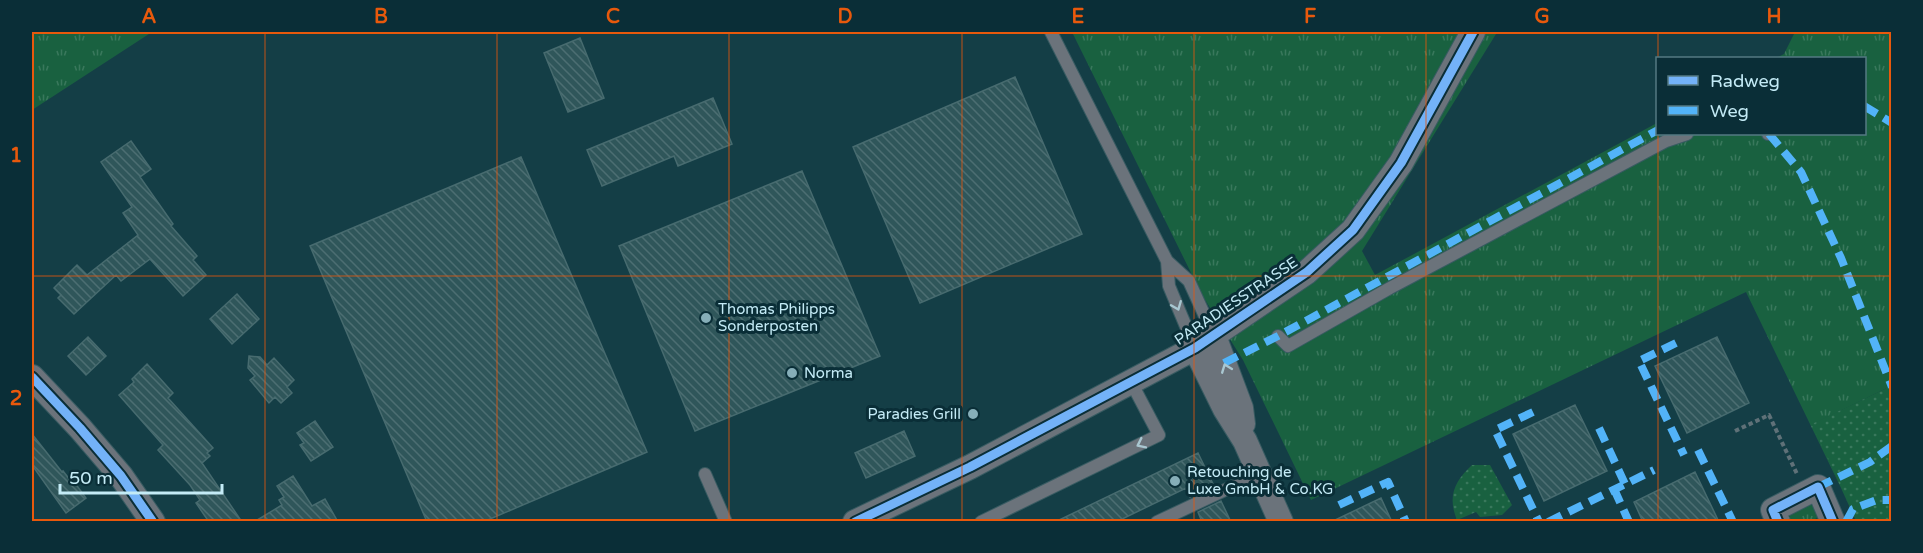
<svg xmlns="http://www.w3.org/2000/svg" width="1923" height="553" viewBox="0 0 1923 553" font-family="'Varela Round',sans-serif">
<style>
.grass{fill:url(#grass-tufts)}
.park{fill:url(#park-dots)}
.building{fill:url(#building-back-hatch);stroke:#476b6f;stroke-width:1.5}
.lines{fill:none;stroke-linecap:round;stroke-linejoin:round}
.service-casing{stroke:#385b62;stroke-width:14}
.minor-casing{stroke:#385b62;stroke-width:26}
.path{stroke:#5f7178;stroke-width:4;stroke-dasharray:4.5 3;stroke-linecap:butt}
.service{stroke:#6b737b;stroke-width:12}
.minor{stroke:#6b737b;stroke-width:24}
.quiet{stroke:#52b3f8;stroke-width:8;stroke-dasharray:15 8;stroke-linecap:butt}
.cycleway-casing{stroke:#0a2e37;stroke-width:13}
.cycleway{stroke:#73b2f8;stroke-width:9}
.oneway{stroke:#a9c7d1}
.grid{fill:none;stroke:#e8590c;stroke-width:1.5;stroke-opacity:0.55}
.poi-dot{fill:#86aeb8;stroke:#0a2e37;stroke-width:2}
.labels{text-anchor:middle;stroke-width:6;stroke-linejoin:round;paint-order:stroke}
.street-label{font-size:15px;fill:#c4ebf6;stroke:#0a2e37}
.poi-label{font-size:15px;fill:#c4ebf6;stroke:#0a2e37;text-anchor:start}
.neatline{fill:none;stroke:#e8590c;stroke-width:2}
.grid-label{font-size:20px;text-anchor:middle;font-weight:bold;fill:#e8590c}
</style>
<defs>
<pattern id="grass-tufts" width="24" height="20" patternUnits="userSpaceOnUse" patternTransform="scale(1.5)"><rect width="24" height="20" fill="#196140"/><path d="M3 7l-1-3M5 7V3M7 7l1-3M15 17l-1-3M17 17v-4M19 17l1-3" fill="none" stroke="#39785c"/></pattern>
<pattern id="park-dots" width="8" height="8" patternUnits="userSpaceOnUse" patternTransform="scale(1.5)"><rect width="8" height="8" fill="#196140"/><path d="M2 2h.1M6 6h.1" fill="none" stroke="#39785c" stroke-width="1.8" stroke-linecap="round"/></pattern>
<pattern id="building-back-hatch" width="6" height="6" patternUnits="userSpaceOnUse" patternTransform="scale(1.5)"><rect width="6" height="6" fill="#2f565a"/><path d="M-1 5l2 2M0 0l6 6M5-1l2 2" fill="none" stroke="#4c6e72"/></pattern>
</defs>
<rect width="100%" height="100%" fill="#143e46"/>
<path class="grass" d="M32 32H152L32 110Z
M1072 32H1501L1496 34 1362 251 1375 275 1657 123 1658 134H1864V58H1776L1784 54 1795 32H1887L1891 34V386L1813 424 1841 488 1746 292 1311 500 1243 360 1202 295Z
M1812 496 1822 516 1810 521H1789L1784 510Z"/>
<path class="park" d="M1891 386V521H1856L1812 424Z
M1472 465H1490L1512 505 1502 515 1480 517 1476 512 1457 520C1447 496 1455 481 1472 465Z"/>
<path class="building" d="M580 38 604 98 568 112 544 53Z
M1015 77 1082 234 920 303 853 147Z
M713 98 732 144 678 166 674 156 602 186 587 150Z
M131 141 151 169 140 177 173 224 171 226 197 256 193 260 206 275 183 296 150 259 121 281 116 275 74 314 58 298 61 295 54 288 77 265 87 275 138 235 123 213 132 207 101 162Z
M521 157 647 452 483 522H427L310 246Z
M802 171 880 356 695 431 619 246Z
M237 294 259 319 232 344 210 319Z
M88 337 106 356 86 375 68 356Z
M1717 337 1749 403 1687 433 1655 366Z
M249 356 260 357 267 365 274 358 294 380 287 387 292 393 281 403 275 397 269 403 250 380 255 376 248 368Z
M147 364 173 393 168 398 213 448 207 453 210 456 202 463 242 522H209L196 503 200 500 190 485 158 450 163 445 119 395 134 382 132 379Z
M1575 405 1607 471 1544 501 1513 434Z
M315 421 333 447 311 461 300 445 304 443 297 433Z
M904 431 915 456 866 478 855 453Z
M32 434 62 472 63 471 70 480 72 479 86 498 66 513 32 465Z
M1198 453 1214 486 1190 497 1186 488 1116 522H1055Z
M1695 472 1719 522H1643L1634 502Z
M293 476 312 506 325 499 338 522H254L282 505 279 500 284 497 277 486Z
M1381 498 1392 522H1331Z
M1221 501 1231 522H1202L1198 512Z"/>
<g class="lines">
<g class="service-casing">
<path id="service" d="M1051 32 1167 261 1189 281 1214 336
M1768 134H1769
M1167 261 1169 286 1195 348
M1278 336 1288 346 1390 288 1666 141 1687 134
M705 474 726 522
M981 522 1159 435 1131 382
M1157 522 1261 473"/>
</g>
<g class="minor-casing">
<path id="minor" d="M1214 336 1241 408 1243 424
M1195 348 1225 409 1245 441 1281 522
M32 377 80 428 121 476 153 522
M855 522 970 467 1195 348 1307 272 1353 230 1401 163 1473 32
M1778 522 1773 510 1818 487 1833 522"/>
</g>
<path class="path" d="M1735 431 1769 415 1797 474"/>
<use href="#service" class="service"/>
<use href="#minor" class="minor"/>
<path class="quiet" d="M1864 106 1892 123
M1769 134 1801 172 1841 258 1892 387
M1676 343 1639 361 1684 455
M1224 363 1278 336 1658 130
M1533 412 1495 430 1539 522
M1599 428 1625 484
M1698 450 1733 522
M1818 487 1870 462 1892 446
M1614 489 1629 522
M1339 505 1388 482 1406 522
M1548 522 1654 470
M1846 522 1853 509 1877 500H1892"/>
<g class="cycleway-casing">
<path id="cycleway" d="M32 377 80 428 121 476 153 522
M855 522 970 467 1195 348 1307 272 1353 230 1401 163 1473 32
M1778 522 1773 510 1818 487 1833 522"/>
</g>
<use href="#cycleway" class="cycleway"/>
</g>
<defs><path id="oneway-chevron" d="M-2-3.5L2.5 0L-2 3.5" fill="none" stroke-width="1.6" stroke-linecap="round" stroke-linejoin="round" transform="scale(1.5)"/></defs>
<g class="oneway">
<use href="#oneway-chevron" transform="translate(1177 306) rotate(68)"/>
<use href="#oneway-chevron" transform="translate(1226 368) rotate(-111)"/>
<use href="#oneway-chevron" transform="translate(1141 444) rotate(154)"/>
</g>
<path class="grid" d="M265 32V522M497 32V522M729 32V522M962 32V522M1194 32V522M1426 32V522M1658 32V58M1658 134V522M32 276H1892"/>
<g class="poi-dot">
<circle cx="706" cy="318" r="6"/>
<circle cx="792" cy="373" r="6"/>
<circle cx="973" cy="414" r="6"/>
<circle cx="1175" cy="481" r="6"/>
</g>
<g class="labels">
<g class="street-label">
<text transform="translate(1236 301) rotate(-34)" y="5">PARADIESSTRASSE</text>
</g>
<g class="poi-label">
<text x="718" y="314">Thomas Philipps<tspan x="718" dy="17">Sonderposten</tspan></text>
<text x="804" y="378">Norma</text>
<text x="961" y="419" text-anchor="end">Paradies Grill</text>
<text x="1187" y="477">Retouching de<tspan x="1187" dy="17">Luxe GmbH &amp; Co.KG</tspan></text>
</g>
</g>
<rect width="1923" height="553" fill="none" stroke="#0a2e37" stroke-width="66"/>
<rect x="1656" y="57" width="210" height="78" fill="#0a2e37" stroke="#547a83" stroke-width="1.5"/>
<rect x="1668" y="76" width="30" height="9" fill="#73b2f8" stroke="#547a83" stroke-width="1.5"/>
<text x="1710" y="87" font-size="18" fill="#c4ebf6">Radweg</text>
<rect x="1668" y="106" width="30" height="9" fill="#52b3f8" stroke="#547a83" stroke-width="1.5"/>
<text x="1710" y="117" font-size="18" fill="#c4ebf6">Weg</text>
<path d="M60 484v9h162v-9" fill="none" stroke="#c4ebf6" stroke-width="3"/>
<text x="69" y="484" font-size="18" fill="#c4ebf6" stroke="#0a2e37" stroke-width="4.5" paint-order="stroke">50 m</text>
<rect x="33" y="33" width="1857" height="487" class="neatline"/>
<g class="grid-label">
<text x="149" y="23">A</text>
<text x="381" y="23">B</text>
<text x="613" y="23">C</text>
<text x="845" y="23">D</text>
<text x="1078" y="23">E</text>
<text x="1310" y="23">F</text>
<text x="1542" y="23">G</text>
<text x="1774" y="23">H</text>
<text x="16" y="162">1</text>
<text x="16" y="405">2</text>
</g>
</svg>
